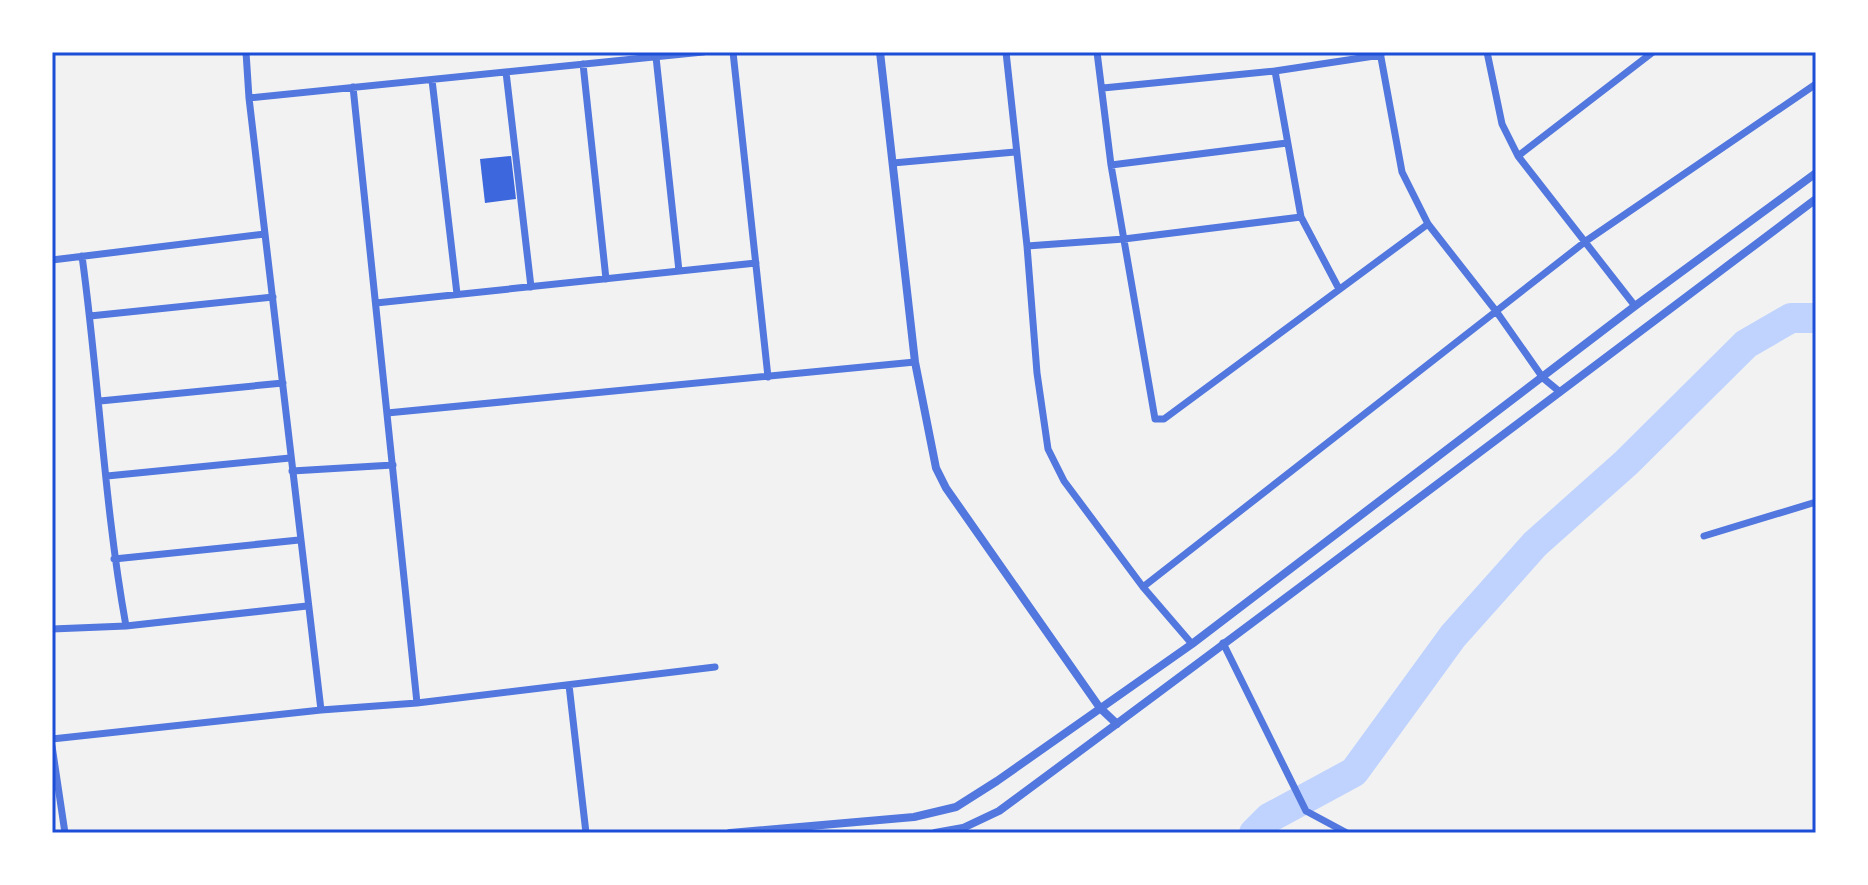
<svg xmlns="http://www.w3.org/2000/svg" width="1868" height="885" viewBox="0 0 1868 885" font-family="'Nunito Sans',sans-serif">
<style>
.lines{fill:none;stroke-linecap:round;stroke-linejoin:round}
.river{stroke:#bfd3fe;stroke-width:30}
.building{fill:#3d67dc}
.minor{stroke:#5277de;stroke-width:7}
.tertiary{stroke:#5277de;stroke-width:8}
.neatline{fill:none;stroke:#1d4ed8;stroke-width:3}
</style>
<rect width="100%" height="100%" fill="#f2f2f2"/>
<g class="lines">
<path class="river" d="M1254 833 1269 818 1354 772 1453 636 1535 544 1626 463 1746 344 1791 318H1816"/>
</g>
<path class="building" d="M511 156 516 199 485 203 480 159Z"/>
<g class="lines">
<path class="minor" d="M246 52 249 98 321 710
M733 52 768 377
M1006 52 1027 246 1037 373 1048 449 1064 481 1143 587 1192 644
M1097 52 1111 165 1155 419H1164L1428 224
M1380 52 1402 172 1428 224 1496 311 1543 378 1560 392
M1487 52 1502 124 1518 156 1635 306
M656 57 679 271
M583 64 606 279
M1275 71 1301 217 1339 289
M506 72 531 287
M432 80 457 294
M353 87 417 703
M1103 88 1275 71 1381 55
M249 98 703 52
M1518 156 1653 52
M893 163 1015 152
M1111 165 1287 143
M1027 246 1124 239 1301 217
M82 256C99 379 104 504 126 626
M52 260 265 234
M376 303 756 263
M90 316 273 297
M100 401 283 383
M387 413 915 362
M292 471 393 465
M107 476 290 458
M1704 536 1816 502
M114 559 299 540
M1143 587 1586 241 1816 84
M52 629 126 626 307 606
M1223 643 1306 811 1347 833
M569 685 586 833
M52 739 321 710 417 703 715 667
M52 746 65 833"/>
<path class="tertiary" d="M880 52 915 362 936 468 946 488 1100 708 1117 724
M730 833 914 817 956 807 997 781 1192 644 1635 306 1816 173
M935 833 963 828 999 811C1273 609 1544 404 1816 199"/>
</g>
<rect width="1868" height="885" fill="none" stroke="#ffffff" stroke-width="108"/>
<rect x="54" y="54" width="1760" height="777" class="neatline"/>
</svg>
